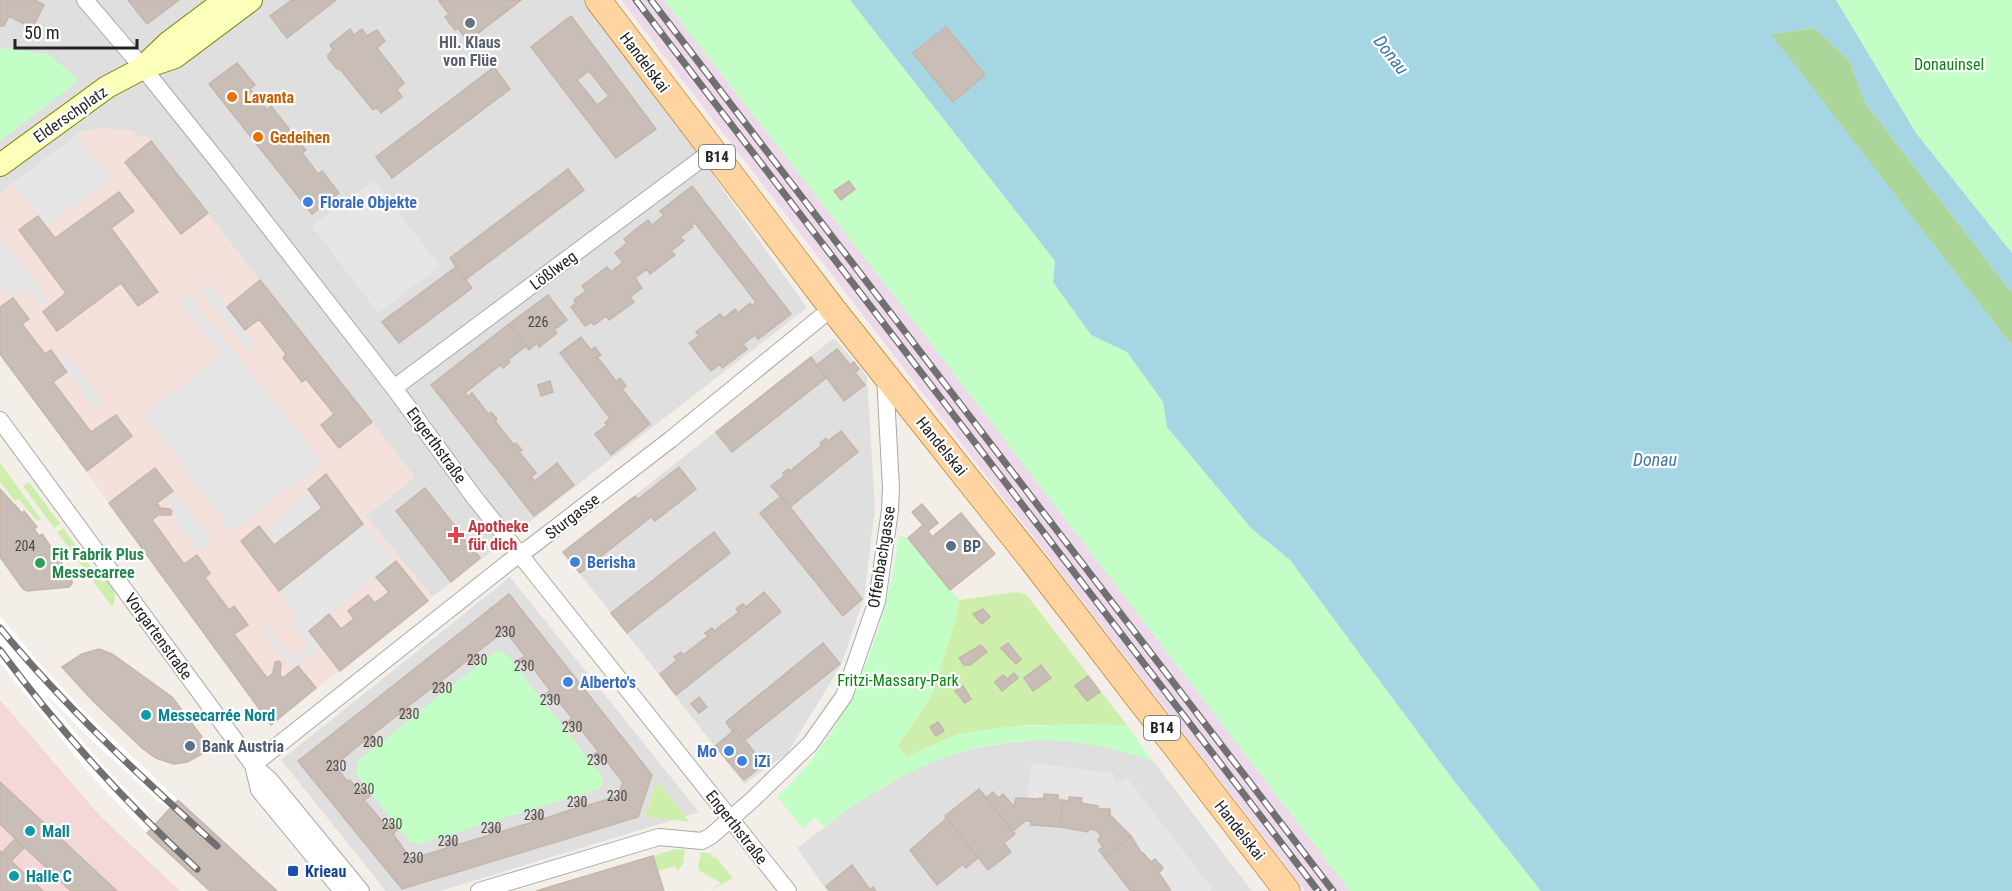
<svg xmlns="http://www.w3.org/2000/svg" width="2012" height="891" viewBox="0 0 2012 891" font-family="'Roboto Condensed',sans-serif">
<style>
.residential{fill:#e0dfdf}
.commercial{fill:#f4d7d7}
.industrial{fill:#ecd9e9}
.military{fill:#f5e1db}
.grass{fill:#ceefab}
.forest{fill:#acd59a}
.park{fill:#c4fec7}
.parking{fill:#e6e6e6}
.water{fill:#a6d6e3}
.pier{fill:#fff}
.building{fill:#c8beb7;stroke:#c6b5a9;stroke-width:1.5;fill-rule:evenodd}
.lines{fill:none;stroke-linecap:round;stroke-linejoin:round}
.street-casing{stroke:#a9a9a9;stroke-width:18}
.secondary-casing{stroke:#768200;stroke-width:24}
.primary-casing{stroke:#a06700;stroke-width:27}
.street{stroke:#fff;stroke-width:16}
.secondary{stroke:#fcffba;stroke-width:22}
.primary{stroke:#ffd4a1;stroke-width:26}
.rail-casing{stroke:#707070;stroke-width:7}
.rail{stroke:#fff;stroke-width:4.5;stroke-dasharray:14;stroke-linecap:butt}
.worship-dot{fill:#6b7280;stroke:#fff;stroke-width:2}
.food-dot{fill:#e8710a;stroke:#fff;stroke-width:2}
.shop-dot{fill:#3f7fe0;stroke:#fff;stroke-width:2}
.health-dot{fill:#e0444e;stroke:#fff;stroke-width:2}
.service-dot{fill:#5c6f8a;stroke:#fff;stroke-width:2}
.leisure-dot{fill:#2e9e5b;stroke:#fff;stroke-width:2}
.culture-dot{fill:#0f9aa8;stroke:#fff;stroke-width:2}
.transit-dot{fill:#1a4fb4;stroke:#fff;stroke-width:2}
.labels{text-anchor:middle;stroke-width:4.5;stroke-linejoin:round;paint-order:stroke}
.number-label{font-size:14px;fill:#4c4947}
.shield{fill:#fff;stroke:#646464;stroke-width:1.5}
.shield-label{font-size:15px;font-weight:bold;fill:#222}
.worship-label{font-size:16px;font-weight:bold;fill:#5b616d;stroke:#fff}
.street-label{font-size:16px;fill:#222;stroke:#fff}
.park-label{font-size:16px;fill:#04870b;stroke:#fff}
.food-label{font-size:16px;font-weight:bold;fill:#c56008;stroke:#fff;text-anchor:start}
.shop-label{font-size:16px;font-weight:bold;fill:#366cbe;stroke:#fff;text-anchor:start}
.health-label{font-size:16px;font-weight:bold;fill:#be3a42;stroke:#fff;text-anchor:start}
.service-label{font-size:16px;font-weight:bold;fill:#4e5e75;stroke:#fff;text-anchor:start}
.leisure-label{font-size:16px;font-weight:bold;fill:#27864d;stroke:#fff;text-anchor:start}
.culture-label{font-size:16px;font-weight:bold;fill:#0d838f;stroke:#fff;text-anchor:start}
.transit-label{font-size:16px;font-weight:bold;fill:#164399;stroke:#fff;text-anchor:start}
.water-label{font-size:18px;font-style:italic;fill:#4077aa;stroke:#fff}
</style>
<rect width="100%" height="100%" fill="#f3efe8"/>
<path class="residential" d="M0 0H589L807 308 432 597 366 516 415 477 135 135V131L96 128 95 131 84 130 0 193Z
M834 338 867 376 875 508 864 598 841 665 787 754 744 784 563 552Z
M510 577 699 812 440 891H386L281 760Z
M1036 740H1061L1092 744 1123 751 1153 761 1252 891H827L797 848 859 801 919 767 961 751 1005 743Z"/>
<path class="commercial" d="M0 700 101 817 180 891H0Z"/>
<path class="industrial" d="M621 0H664L913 320 1350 891H1305Z"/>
<path class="military" d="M95 128 135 131V135L147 136 415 477 366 516 432 597 271 725 0 354V193L84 130 95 131Z"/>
<path class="grass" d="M0 463 41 519 38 521 34 518 19 499 15 501 0 482Z
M29 482 60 524 54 528 23 486Z
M63 528 102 582 107 580C114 589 118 596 112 607L57 532Z
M1015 592 1026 594 1127 725H1028L958 734 907 757 897 747 931 697 956 618 959 600Z
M659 783 690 822 647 817 646 815 656 784Z
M675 849 685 850 683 864 677 872 676 866 658 871 653 856Z
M701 852 712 854 711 857 713 858 715 856 733 878 710 891 721 883 700 871 698 867Z"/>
<path class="forest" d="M1814 28 1849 60 1866 104 2012 293V346L1770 34Z"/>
<path class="park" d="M664 0H850L1055 261 1053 282 1091 335 1127 351 1163 402 1167 427 1251 528 1290 560 1454 781 1541 891H1350L913 320Z
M1836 0H2012V253L1916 133Z
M0 48 48 54 79 80 0 141Z
M899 536 905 537 959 600 956 618 931 697 897 747 907 757 958 734 1005 727 1079 724 1127 725 1153 761C1023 716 931 747 824 827L815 817 803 829 777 797C850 730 885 633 899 536Z
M498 651 506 654 602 776 603 783 599 789 418 844 410 842 359 778 356 772 358 765 356 762 492 654Z"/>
<path class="parking" d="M77 135 110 178 47 226 13 183Z
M374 180 440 266 378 313 312 226Z
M0 235 50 302 42 308 27 288 13 298 0 281Z
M208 282 257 345 248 352 199 288Z
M188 294 322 462 232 532 145 415 221 354 179 301Z
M68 356 103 401 94 408 60 362Z
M173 491 213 541 200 551 173 517 175 510 165 497Z
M310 493 322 508 274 545 263 530Z
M363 524 396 561 309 631 321 648 292 670 262 629 267 625 291 657 307 646 290 622 299 615 279 591Z
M1032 763 1114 773V781L1120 782 1126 777 1212 888 1209 891H1171L1159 873 1163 868 1155 859 1151 862 1144 853 1142 854 1131 836 1110 815V809H1098L1097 806 1081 803 1082 798 1070 797 1069 801 1058 800V795L1045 794 1044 799 1027 798Z"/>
<path class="water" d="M850 0H1836L1916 133 2012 253V293L1866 104 1849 60 1814 28 1771 34 2012 346V891H1541L1454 781 1290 560 1251 528 1167 427 1163 402 1127 352 1091 335 1053 282 1055 261Z"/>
<path class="pier" d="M0 616 40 664 86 713 178 800 169 809 160 801 159 802 98 746 48 696 46 697 100 762 149 813 148 815 156 823 147 833 98 783 68 747 0 663Z"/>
<path class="building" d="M0 0H35L44 5 32 28 9 16 4 26H0Z
M128 0H179L147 24Z
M292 0H336L287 38 270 16Z
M441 0H521L468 41 458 28 455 30 445 17 449 14 439 1Z
M571 16 656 129 616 158 531 47ZM589 71 609 96 597 105 577 80Z
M946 27 985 75 953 102 913 53Z
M350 29 354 35 362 29 367 36 377 30 385 41 377 48 404 83 397 90 402 97 381 113 377 107 373 110 340 69H337L328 58V55L333 50 330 45Z
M237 63 255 85 250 89 267 110 271 106 306 150 302 153 318 174 322 171 339 193 312 214 209 84Z
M494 67 510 89 392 178 376 157Z
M151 141 208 213 181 234 125 162Z
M568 169 584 190 465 280 450 258Z
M849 181 855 189 841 200 834 191Z
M692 186 791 314 758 339 755 335 743 344 747 349 722 368 720 364 711 371 689 343 699 336 696 332 720 314 724 318 735 309 738 313 750 303 752 306 756 302 695 223 691 225 693 227 680 237 684 241 671 251 675 255 650 274 647 269 635 278 642 288 630 297 634 302 609 320 606 316 594 325 591 322 585 326 571 307 576 303 574 300 586 291 582 286 607 267 611 272 623 262 615 253 627 243 624 239 648 220 652 225 664 215 660 211Z
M119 192 134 211 111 228 158 292 138 306 121 283 57 331 43 312 66 293 19 230 38 216 55 238Z
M456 267 472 288 399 343 382 322Z
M260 280 372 422 339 448 321 425 334 414 306 379 302 382 283 358 286 354 259 319 245 330 227 307Z
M548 295 567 320 554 330 557 333 539 347 537 343 529 350 509 324Z
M13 298 29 319 22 324 45 354 51 350 67 372 53 382 91 432 116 415 132 436 87 471 0 354V307Z
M509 324 526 346 508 360 510 362 503 368 500 365 465 393 468 397 472 393 488 414 491 412 497 419 495 421 514 445 516 443 522 450 519 452 536 473 531 477 535 481 557 463 574 485 534 516 431 385Z
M581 337 591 350 595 347 601 355 597 357 616 381 620 378 626 386 622 389 650 424 611 455 595 434 607 425 605 423 610 418 560 353Z
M837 349 850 365 854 362 859 369 855 373 865 385 844 401 817 365Z
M811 357 826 378 732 452 716 432Z
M550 381 553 392 541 396 538 385Z
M841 431 858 452 790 507 771 486 784 476 783 473 788 469 790 471 822 445 820 443 826 438 828 441Z
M679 467 696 489 655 521 651 517 580 573 563 552 635 496 638 499Z
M155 468 173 491 157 503 160 508 169 509 172 511 171 515H158L152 520 184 564 197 555 210 573 205 578 229 610 234 606 248 625 234 634 267 678 273 673 275 662 279 661 281 664 280 675 283 678 298 666 316 688 271 725 109 503Z
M326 474 363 524 279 591 241 541 259 526 274 545 322 508 308 489Z
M425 488 480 558 451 582 396 511Z
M0 489 22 513 24 511 37 527 34 529 39 536 42 534 72 578V584L69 587 27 591 23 589 0 557Z
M780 497 790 507 862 599 843 616 760 513Z
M922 504 938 523 928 531 932 537 961 513 995 554 950 590 908 538 923 525 912 512Z
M714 532 730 553 627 633 611 613Z
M396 561 428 601 340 671 309 631 329 614 341 629 354 619 348 611 368 595 375 603 389 592 376 577Z
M764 592 781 612 676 695 660 674 677 660 674 657 681 652 683 655 708 636 705 633 712 628 714 631 739 612 736 609 739 606 743 604 746 607Z
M509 594 652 775 638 817 402 889 298 761ZM503 632H506L525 656 519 660 526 668 530 664 550 690 546 694 550 700 552 701 556 698 572 718 567 722 573 729 578 726 598 751 593 755 597 760 599 762 604 758 623 782 618 796 586 806 584 799 574 802 576 808 543 819 541 812 531 816 533 822 500 832 498 826 488 829 490 835 457 845 455 839 445 842 447 848 415 858H410L393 834 397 830 391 822 386 826 364 800 370 796 363 787 359 791 350 780 347 781 336 767V764L364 741 368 747 373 742 376 741 372 735 399 714 403 719 411 712 407 707 432 688 436 693 444 686 440 682 468 660 471 664 479 658 475 654Z
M983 609 990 617 982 624 973 614Z
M823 643 840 664 745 740 736 729 733 732 726 722Z
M1008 643 1021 659 1016 664 1001 648Z
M981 645 987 652 970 665H964L959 658Z
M99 649 112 654 172 697 211 749 187 762 174 764 156 758 142 748 92 700 62 667 82 654Z
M1041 665 1051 678 1033 691 1024 678Z
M1014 673 1018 678 1002 691 995 682 1003 675 1007 679Z
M1088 676 1100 692 1087 701 1075 686Z
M963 686 971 699 965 703 955 691Z
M699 697 707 707 699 713 691 704Z
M938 722 944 731 936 736 930 727Z
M736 729 764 764 744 780 715 746Z
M0 782 117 891H71L0 824Z
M979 789 1015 834 1004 843 1011 852 988 870 945 816Z
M993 792 998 798 1003 794 1014 807 1016 798 1038 799 1039 798 1044 799V794L1058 795V800H1063L1060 827 1031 825V821H1025L1013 831 986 798Z
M1069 797 1082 798 1081 803 1098 806V809H1110V815L1131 836 1105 858 1099 850 1103 847 1098 840 1101 836 1096 830 1089 829 1088 832 1060 827 1063 800 1069 801Z
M178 800 192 813 277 891H210L147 833Z
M947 818 978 858 966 868 963 864 937 885 910 850Z
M1131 836 1142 854 1143 853 1151 862 1155 859 1163 868 1159 873 1171 891H1131L1105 858Z
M15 839 24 848 11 861 2 853Z
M0 851 11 861 43 891H0Z
M653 856 664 891H536Z
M852 865 870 890 873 887 876 891H830L826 886Z"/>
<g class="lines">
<g class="street-casing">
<path id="street" d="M85 0 143 68 220 164 394 388 474 497 788 891
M394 388 712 151
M0 420 253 765 270 780 361 891
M253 765 509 562 532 546 670 440 832 308
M253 765 259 790 342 891
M479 891 659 837 702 841 711 836 752 800 810 744 844 696 877 601 890 510 891 488 885 376"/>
</g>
<g class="secondary-casing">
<path id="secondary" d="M147 63 169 42 225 0
M0 165 107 87 143 68 175 57 251 0"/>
</g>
<g class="primary-casing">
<path id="primary" d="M598 0 832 308 1036 565 1287 891"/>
</g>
<use href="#street" class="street"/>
<use href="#secondary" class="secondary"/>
<use href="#primary" class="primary"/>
<g class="rail-casing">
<path id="rail" d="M636 0 1318 891
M651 0 1333 891
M0 628C66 708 141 777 217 846
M0 650C59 730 124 801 197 869"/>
</g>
<use href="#rail" class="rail"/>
</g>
<circle class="worship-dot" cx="470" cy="23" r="6"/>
<g class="food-dot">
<circle cx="232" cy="97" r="6"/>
<circle cx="258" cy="137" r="6"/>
</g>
<g class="shop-dot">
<circle cx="308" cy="202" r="6"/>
<circle cx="575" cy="562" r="6"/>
<circle cx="568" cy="682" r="6"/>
<circle cx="729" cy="751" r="6"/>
<circle cx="742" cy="761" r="6"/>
</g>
<path class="health-dot" d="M453 526h6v6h6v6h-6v6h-6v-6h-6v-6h6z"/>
<g class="service-dot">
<circle cx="951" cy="546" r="6"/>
<circle cx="190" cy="746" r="6"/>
</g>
<circle class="leisure-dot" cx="40" cy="563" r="6"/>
<g class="culture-dot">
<circle cx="146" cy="715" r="6"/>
<circle cx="30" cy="831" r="6"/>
<circle cx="14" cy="876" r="6"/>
</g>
<rect class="transit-dot" x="287" y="865" width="12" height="12" rx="3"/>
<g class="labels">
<g class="number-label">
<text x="538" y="327">226</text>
<text x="25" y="551">204</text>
<text x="505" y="637">230</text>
<text x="477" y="665">230</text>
<text x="524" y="671">230</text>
<text x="442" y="693">230</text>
<text x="550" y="705">230</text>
<text x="409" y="719">230</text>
<text x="572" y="732">230</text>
<text x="373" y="747">230</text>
<text x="597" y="765">230</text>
<text x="336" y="771">230</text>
<text x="364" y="794">230</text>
<text x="617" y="801">230</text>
<text x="577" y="807">230</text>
<text x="534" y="820">230</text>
<text x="392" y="829">230</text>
<text x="491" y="833">230</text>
<text x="448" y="846">230</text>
<text x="413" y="863">230</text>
</g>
<g class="shield">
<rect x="699" y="145" width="36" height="24" rx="4.5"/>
<rect x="1144" y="716" width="36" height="24" rx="4.5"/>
</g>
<g class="shield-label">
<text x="717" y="162">B14</text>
<text x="1162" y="733">B14</text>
</g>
<g class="worship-label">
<text x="470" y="48">Hll. Klaus<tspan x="470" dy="18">von Flüe</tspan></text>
</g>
<g class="street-label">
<text transform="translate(645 62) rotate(53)" y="6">Handelskai</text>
<text transform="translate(70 114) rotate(-35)" y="6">Elderschplatz</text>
<text transform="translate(553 270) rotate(-37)" y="6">Lößlweg</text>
<text transform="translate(437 445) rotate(54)" y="6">Engerthstraße</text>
<text transform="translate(942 446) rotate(51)" y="6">Handelskai</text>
<text transform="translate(572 516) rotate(-38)" y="6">Sturgasse</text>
<text transform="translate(881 557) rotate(-81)" y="6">Offenbachgasse</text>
<text transform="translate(159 636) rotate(54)" y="6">Vorgartenstraße</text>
<text transform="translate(737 827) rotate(52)" y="6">Engerthstraße</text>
<text transform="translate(1240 830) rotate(52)" y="6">Handelskai</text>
</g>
<g class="park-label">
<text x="1949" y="70">Donauinsel</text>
<text x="898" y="686">Fritzi-Massary-Park</text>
</g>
<g class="food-label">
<text x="244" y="103">Lavanta</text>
<text x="270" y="143">Gedeihen</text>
</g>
<g class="shop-label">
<text x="320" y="208">Florale Objekte</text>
<text x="587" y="568">Berisha</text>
<text x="580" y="688">Alberto's</text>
<text x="717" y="757" text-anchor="end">Mo</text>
<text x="754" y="767">iZi</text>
</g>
<g class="health-label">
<text x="468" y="532">Apotheke<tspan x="468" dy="18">für dich</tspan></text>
</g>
<g class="service-label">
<text x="963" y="552">BP</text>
<text x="202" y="752">Bank Austria</text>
</g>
<g class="leisure-label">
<text x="52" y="560">Fit Fabrik Plus<tspan x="52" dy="18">Messecarree</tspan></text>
</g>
<g class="culture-label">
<text x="158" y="721">Messecarrée Nord</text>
<text x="42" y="837">Mall</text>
<text x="26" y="882">Halle C</text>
</g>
<g class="transit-label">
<text x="305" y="877">Krieau</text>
</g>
<g class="water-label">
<text transform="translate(1391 55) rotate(52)" y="6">Donau</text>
<text x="1655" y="466">Donau</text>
</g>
</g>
<path d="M15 39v9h122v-9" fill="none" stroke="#222222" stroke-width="3"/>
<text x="24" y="39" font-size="18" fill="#222222" stroke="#ffffff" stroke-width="4.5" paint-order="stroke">50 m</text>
</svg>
